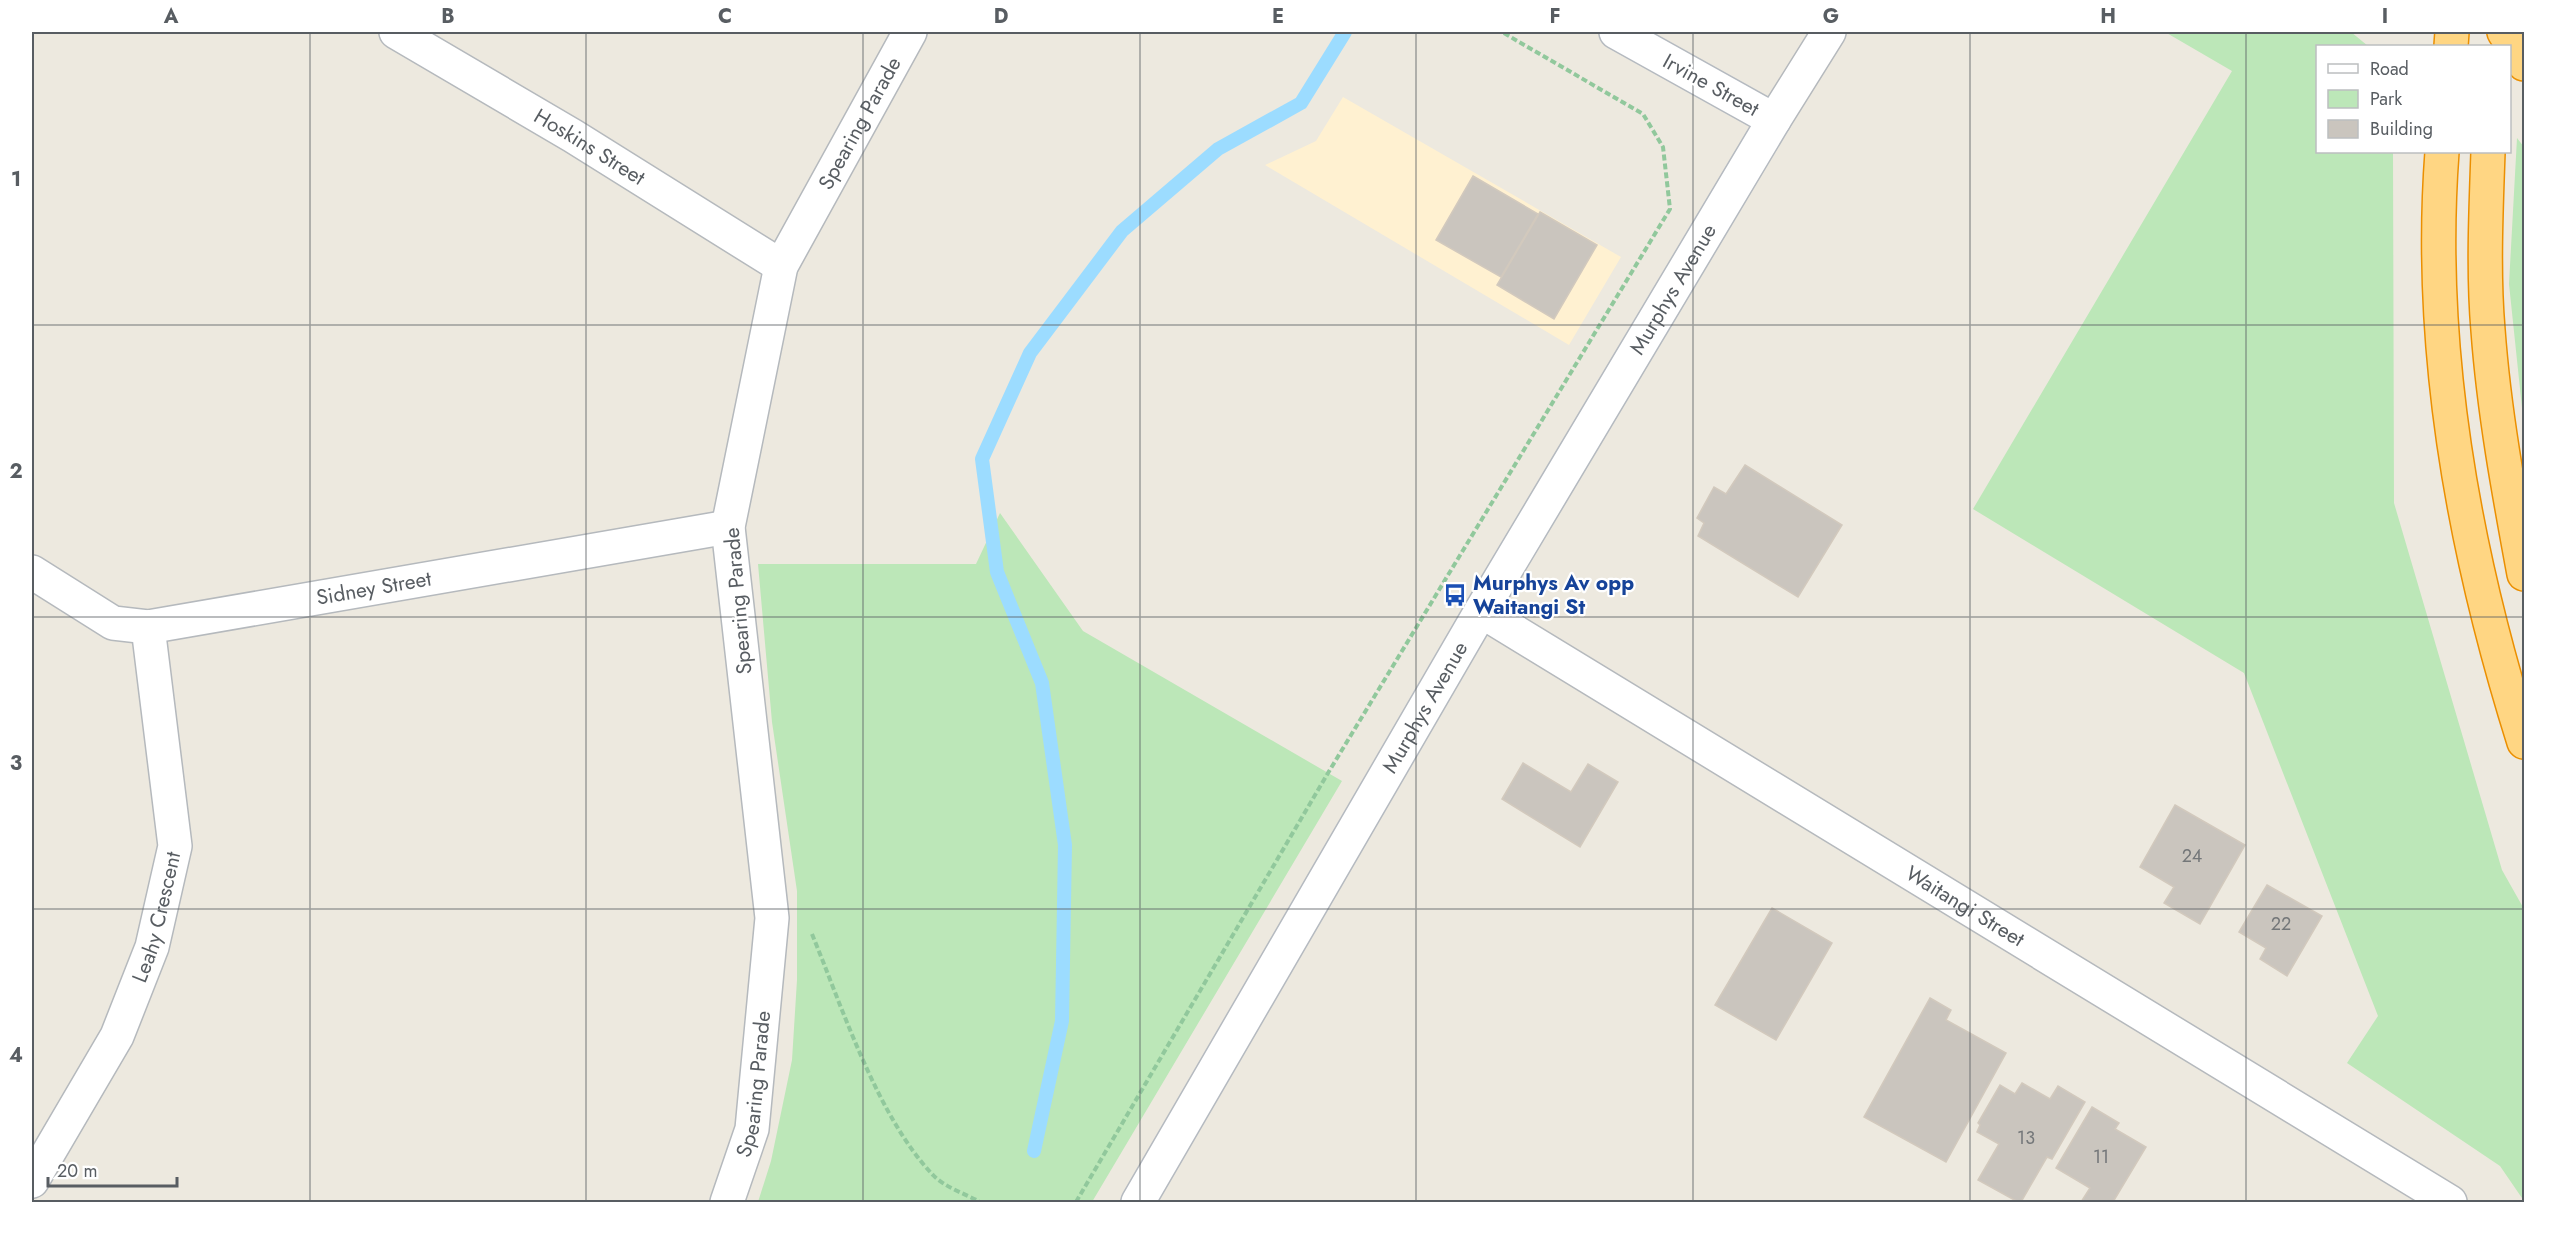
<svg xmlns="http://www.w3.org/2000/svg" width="2556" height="1234" viewBox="0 0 2556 1234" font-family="Jost,sans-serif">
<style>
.commercial{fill:#fff1d1}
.green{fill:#bce7b8}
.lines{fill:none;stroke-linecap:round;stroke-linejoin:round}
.stream{stroke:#9cdcff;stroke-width:14}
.building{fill:#cac5be;stroke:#d2c9bd;stroke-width:1.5}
.street-casing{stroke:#b5b9bd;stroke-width:36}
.secondary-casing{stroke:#b5bac0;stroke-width:36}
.highway-casing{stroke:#eb8f00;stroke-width:36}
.path{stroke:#91c89c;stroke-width:4;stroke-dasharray:6 3;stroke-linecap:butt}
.street{stroke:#fff;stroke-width:33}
.secondary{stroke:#fff;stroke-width:33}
.highway{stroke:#ffd683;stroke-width:33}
.grid{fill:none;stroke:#585d62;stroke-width:1.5;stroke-opacity:0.55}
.labels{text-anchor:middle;stroke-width:4.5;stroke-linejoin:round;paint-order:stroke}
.number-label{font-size:18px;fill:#747779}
.street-label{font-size:21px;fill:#585d62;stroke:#fff}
.transit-label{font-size:21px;font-weight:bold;fill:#164399;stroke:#fff;text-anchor:start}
.neatline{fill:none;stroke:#585d62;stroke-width:2}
.grid-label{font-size:20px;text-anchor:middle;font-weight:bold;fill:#585d62}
</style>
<rect width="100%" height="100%" fill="#ede9df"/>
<path class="commercial" d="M1343 97 1621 257 1569 345 1265 165 1316 141Z"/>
<path class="green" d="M2165 32H2351L2368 46H2318V152H2393L2394 503 2502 870 2524 909V1201L2500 1166 2347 1063 2378 1016 2244 673 1973 509 2232 71Z
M2517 138 2524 147V427L2509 284Z
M1000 513 1083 631 1342 781 1092 1202H758L771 1161 792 1060 797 980V891L772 722 758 564H976Z"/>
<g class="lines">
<path class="stream" d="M1034 1151 1062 1021 1065 845 1042 683 997 572 982 459 1030 353 1122 231 1218 149 1301 103 1345 32"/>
</g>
<path class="building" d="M1473 176 1538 214 1501 277 1436 240Z
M1540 212 1597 245 1554 319 1497 285Z
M1745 465 1842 525 1798 597 1698 536 1704 523 1697 518 1714 487 1726 494Z
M1523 763 1571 792 1588 764 1618 782 1580 847 1502 799Z
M2175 805 2245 845 2200 924 2164 903 2174 887 2140 867Z
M2267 885 2322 916 2287 976 2260 959 2266 948 2239 932Z
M1772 908 1832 943 1776 1040 1715 1005Z
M1930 998 1951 1010 1946 1020 2006 1053 1946 1162 1864 1117Z
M2022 1083 2050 1099 2058 1086 2085 1102 2052 1159 2047 1157 2021 1202H2018L1978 1180 1999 1144 1977 1132 1980 1125 1978 1123 2000 1085 2015 1094Z
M2092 1107 2119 1123 2115 1129 2146 1147 2113 1202H2081L2090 1188 2056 1168Z"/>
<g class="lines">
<g class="street-casing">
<g id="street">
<path id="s1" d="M396 32 573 136 781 266"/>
<path d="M1774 120 1829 32"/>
<path id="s2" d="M32 572 113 623 148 627 728 527"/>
<path id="s3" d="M1481 611 2450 1202"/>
<path id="s4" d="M32 1181 117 1036 152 947 175 846 148 627"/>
<path id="s5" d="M727 1202 752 1129 772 918 728 527 781 266 910 32"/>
</g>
</g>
<g class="secondary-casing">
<g id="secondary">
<path id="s6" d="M1138 1202 1481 611 1774 120 1616 32"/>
</g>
</g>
<g class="highway-casing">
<path id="highway" d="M2504 32 2524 64
M2451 46 2452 32
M2442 152C2427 351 2464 552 2524 742
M2488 152C2486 211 2483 271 2488 330 2494 412 2509 493 2524 574"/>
</g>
<path class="path" d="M812 934C842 1007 878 1118 933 1175 944 1187 966 1194 980 1202
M1076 1202 1328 773 1670 209 1663 147 1643 114 1502 32"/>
<use href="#street" class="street"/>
<use href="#secondary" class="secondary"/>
<use href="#highway" class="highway"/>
</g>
<path class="grid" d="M310 32V1202M586 32V1202M863 32V1202M1140 32V1202M1416 32V1202M1693 32V1202M1970 32V1202M2246 32V1202M32 325H2524M32 617H2524M32 909H2524"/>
<defs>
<g id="bus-bare" transform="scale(1.8)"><path d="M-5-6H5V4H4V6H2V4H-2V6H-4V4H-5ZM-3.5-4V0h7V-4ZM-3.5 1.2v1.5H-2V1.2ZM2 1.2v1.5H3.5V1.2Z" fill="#1a4fb4" stroke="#fff" stroke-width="2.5" paint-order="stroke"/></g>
</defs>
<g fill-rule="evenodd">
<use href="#bus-bare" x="1455" y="595"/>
</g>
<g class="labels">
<g class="number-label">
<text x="2192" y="862">24</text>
<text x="2281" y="930">22</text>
<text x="2026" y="1144">13</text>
<text x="2101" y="1163">11</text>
</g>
<g class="street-label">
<text transform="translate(1711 85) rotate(29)" y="7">Irvine Street</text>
<text dy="7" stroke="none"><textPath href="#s5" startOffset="1112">Spearing Parade</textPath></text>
<text dy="7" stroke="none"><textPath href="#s1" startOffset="225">Hoskins Street</textPath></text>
<text dy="7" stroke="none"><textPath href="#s6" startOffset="1058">Murphys Avenue</textPath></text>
<text dy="7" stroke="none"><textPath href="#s2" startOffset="360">Sidney Street</textPath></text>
<text transform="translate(738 601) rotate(-95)" y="7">Spearing Parade</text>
<text dy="7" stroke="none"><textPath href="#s6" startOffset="572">Murphys Avenue</textPath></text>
<text dy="7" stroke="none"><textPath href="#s3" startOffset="567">Waitangi Street</textPath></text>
<text dy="7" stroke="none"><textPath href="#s4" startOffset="294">Leahy Crescent</textPath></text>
<text dy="7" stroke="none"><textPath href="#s5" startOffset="122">Spearing Parade</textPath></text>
</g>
<g class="transit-label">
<text x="1473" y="590">Murphys Av opp<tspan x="1473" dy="24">Waitangi St</tspan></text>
</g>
</g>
<rect width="2556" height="1234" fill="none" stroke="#ffffff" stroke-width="66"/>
<rect x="2316" y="45" width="195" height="108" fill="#ffffff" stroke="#bcbec0" stroke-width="1.5"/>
<rect x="2328" y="64" width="30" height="9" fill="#ffffff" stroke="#bcbec0" stroke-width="1.5"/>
<text x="2370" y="75" font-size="18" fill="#585d62">Road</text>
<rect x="2328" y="90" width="30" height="18" fill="#bce7b8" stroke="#bcbec0" stroke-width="1.5"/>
<text x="2370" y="105" font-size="18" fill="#585d62">Park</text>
<rect x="2328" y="120" width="30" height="18" fill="#cac5be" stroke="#bcbec0" stroke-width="1.5"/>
<text x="2370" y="135" font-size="18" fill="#585d62">Building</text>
<path d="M48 1177v9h129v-9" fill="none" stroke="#585d62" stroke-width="3"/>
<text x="57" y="1177" font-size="18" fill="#585d62" stroke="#ffffff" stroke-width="4.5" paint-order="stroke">20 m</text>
<rect x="33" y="33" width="2490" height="1168" class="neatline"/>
<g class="grid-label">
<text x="171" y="23">A</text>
<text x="448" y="23">B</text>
<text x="725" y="23">C</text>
<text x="1001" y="23">D</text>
<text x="1278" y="23">E</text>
<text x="1555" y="23">F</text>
<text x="1831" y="23">G</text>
<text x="2108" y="23">H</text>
<text x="2385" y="23">I</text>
<text x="16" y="186">1</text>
<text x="16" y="478">2</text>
<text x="16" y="770">3</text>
<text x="16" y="1062">4</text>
</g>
</svg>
